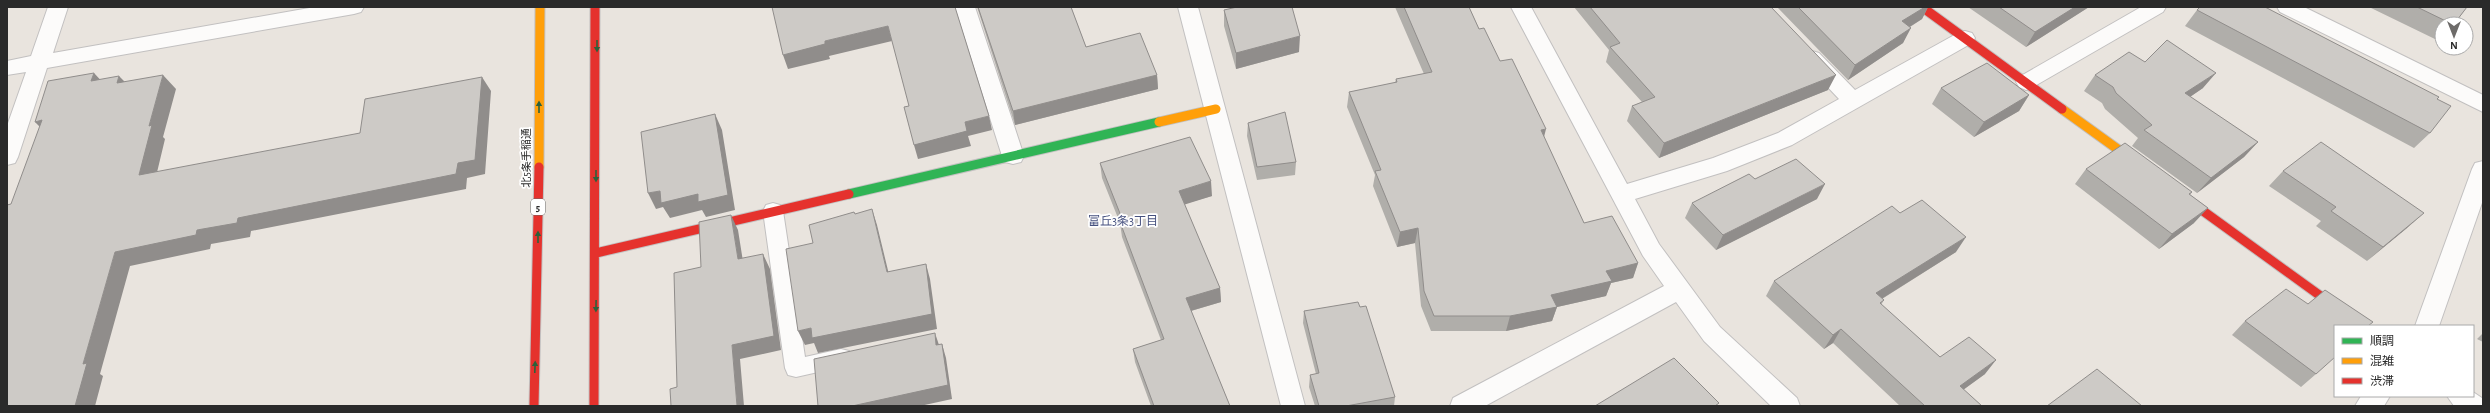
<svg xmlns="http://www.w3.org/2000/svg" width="2490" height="413" viewBox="0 0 2490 413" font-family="'Alegreya Sans','Noto Sans JP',sans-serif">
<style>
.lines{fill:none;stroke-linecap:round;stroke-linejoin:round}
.lane-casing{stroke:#c2c0c0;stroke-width:2}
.street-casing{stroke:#c2c0c0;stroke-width:2}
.fast-casing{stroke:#c2c0c0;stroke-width:11}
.slow-casing{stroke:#c2c0c0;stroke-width:11}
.jam-casing{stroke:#c2c0c0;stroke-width:11}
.lane{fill:#fcfbfa;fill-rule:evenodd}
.street{fill:#fcfbfa;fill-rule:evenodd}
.fast{stroke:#30b455;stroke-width:9}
.slow{stroke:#ff9f0a;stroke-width:9}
.jam{stroke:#e5322d;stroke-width:9}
.wall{fill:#b0aeaa}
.shaded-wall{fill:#908d8b}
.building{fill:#cdcac6;stroke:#908d8b}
.oneway{fill:#2c613b}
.labels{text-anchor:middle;stroke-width:3.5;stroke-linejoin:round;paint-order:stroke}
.shield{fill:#fff;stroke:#6a6a6a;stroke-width:1}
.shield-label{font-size:10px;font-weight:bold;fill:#2a2a2a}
.street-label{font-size:11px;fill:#2a2a2a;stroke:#fff}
.neighbourhood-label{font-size:12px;fill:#46517f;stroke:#fff}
</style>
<rect width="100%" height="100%" fill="#e9e4de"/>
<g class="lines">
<g class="lane-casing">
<path id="lane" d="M773 203 780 205 783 211 805 357 841 349 849 351 852 358 849 365 796 377 788 375 785 368 763 211 766 205Z"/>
</g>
<g class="street-casing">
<path id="street" d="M48 7H68L53 53 315 7H364L361 12 354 14 47 68 18 157 15 163 7 165V126L26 72 7 75V61L31 56Z
M955 7H975L1024 156 1021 162 1013 164 1005 162 1002 156Z
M1178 7H1198L1305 406H1281Z
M1511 7H1531L1627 184 1713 158 1778 133 1839 99 1805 63 1802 58 1805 53 1812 51 1819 53 1855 90 1958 33 1965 31 1972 33 1975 38 1972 43 1792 145 1727 171 1635 199 1659 244 1720 327 1797 398 1800 406H1771L1704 341 1676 302 1485 406H1450L1453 398 1664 286 1643 256Z
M2141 7H2166L2163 12 2033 87 2026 90 2019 87 2016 82 2019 77Z
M2277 7H2304L2483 95V112L2280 12Z
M2483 161V200L2439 326H2415L2472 169 2475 163Z
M2473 392 2482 398 2483 406H2454L2447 396H2473Z
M2361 396H2390L2384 406H2355Z"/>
</g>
<g class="fast-casing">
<path id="fast" d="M849 194 1159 122"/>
</g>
<g class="slow-casing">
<path id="slow" d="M2062 109 2141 166
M1159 122 1216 109
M539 167 540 7"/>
</g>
<g class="jam-casing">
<path id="jam" d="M1922 7 2062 109
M2181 195 2362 326
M596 253 849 194
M534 406 539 167
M594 406 595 7"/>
</g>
<use href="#lane" class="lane"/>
<use href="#street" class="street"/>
<use href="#fast" class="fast"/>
<use href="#slow" class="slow"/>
<use href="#jam" class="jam"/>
</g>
<path class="wall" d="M977 7H1071L1086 47 1157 75 1158 89 1015 125Z
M1395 7H1469L1479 29 1500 61 1544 138 1584 223 1638 263 1633 278 1611 283 1606 296 1557 307 1552 321 1506 331H1431L1421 306 1415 243 1397 247 1373 186 1375 175 1347 107 1349 92 1395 83 1396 79 1424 74Z
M1574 7H1771L1828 90 1659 158 1627 121 1632 106 1642 102 1606 62 1609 50Z
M1777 7H1928L1922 19 1910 27 1903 43 1848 80Z
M1968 7H2089L2026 47Z
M2369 7H2467L2454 24H2442V37L2439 41Z
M1224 10 1299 52 1236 69 1224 26Z
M2197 10 2437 99 2430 133 2414 148 2185 26Z
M2145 62 2203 88 2190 97 2258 142 2244 157 2197 193 2132 146 2138 138 2105 109 2102 103 2084 91 2095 75Z
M1941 88 2029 95 2019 111 1974 137 1932 104Z
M1248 123 1296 162 1295 175 1257 180 1247 136Z
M1100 163 1212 196 1184 204 1220 288 1221 302 1191 311 1230 406H1151L1135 362 1133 349 1161 340 1122 237 1120 223 1102 178Z
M2086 169 2192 192 2190 195 2194 223 2159 249 2075 184Z
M2283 171 2407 228 2367 261 2316 226 2321 221 2269 186Z
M1755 179 1817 199 1716 250 1685 218 1692 203Z
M1900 213 1956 252 1882 299 1884 300 1881 305 1940 357 1985 374 1963 390 1982 406H1900L1833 343 1824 349 1766 296 1774 281Z
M2308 304 2316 374 2301 387 2232 335 2245 321Z
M1360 307 1395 397 1394 406H1315L1309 387 1310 375 1316 374 1303 323 1304 311Z
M2483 333V342L2477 339Z"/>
<path class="shaded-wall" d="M1925 7H1928L1922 19 1895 36 1902 21Z
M2075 7H2089L2026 47 2035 32Z
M888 26 892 41 829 56 830 59 788 69 783 55 825 41Z
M1911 28 1903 43 1848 80 1855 65Z
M1300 36 1299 52 1236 69V53Z
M94 73 107 87 91 81Z
M2216 73 2203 88 2172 109 2185 93Z
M163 75 176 89 163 137 165 139 153 189 139 175 149 126Z
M1157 75 1158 89 1015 125 1013 111Z
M1836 75 1828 90 1659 158 1664 143Z
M119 76 133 90 117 83Z
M482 77 491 91 485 174 467 178 466 189 251 231 250 237 211 244 210 249 130 266 100 374 103 376 95 406H75L83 364 115 252 197 230 238 218Z
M2029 95 2019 111 1974 137 1984 122Z
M715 114 722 130 735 210 706 217 702 210 670 218 663 207 656 209 648 193 660 191 698 194Z
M989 116 992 130 968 136 971 146 918 159 914 145 965 122Z
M42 120 49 136 35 122Z
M1546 129 1542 145 1541 130Z
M2258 142 2244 157 2197 193 2211 178Z
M1211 181 1212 196 1180 206 1179 191Z
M1825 184 1817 199 1716 250 1723 235Z
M2208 208 2194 223 2159 249 2172 234Z
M872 209 877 225 892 287 887 272Z
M2424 213 2407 228 2367 261 2383 247Z
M731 215 738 230 745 274 738 259Z
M1418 228 1415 243 1397 247 1400 232Z
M1966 237 1956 252 1867 308 1876 293Z
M763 254 770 269 781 350 740 359 744 406H737L732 345Z
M1638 263 1633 278 1611 283 1606 296 1557 307 1552 321 1506 331 1510 316 1551 295 1606 271Z
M926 264 930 279 937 329 818 353 814 343 805 345 798 331 811 328Z
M1220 288 1221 302 1187 312 1186 298Z
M1841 329 1833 343 1824 349 1833 335Z
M935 333 940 348 936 345Z
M942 344 946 358 952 399 920 406H852Z
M1996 360 1985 374 1949 400 1960 386Z"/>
<path class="building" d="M772 7H955L989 116 965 122 967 131 914 145 904 107 909 106 888 26 825 41V44L783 55Z
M978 7H1071L1086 47 1140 33 1157 75 1013 111Z
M1237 7H1292L1300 36 1236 53 1224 10Z
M1404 7H1469L1479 29 1484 28 1500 61 1512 59 1546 129 1541 130 1584 223 1612 216 1638 263 1606 271 1612 281 1551 295 1557 307 1510 316H1434L1424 291 1418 228 1400 232 1375 171 1381 170 1349 92 1397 82 1396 79 1432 72Z
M1590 7H1771L1836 75 1664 143 1632 106 1655 97 1610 47 1620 43Z
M1798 7H1925L1902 21 1911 28 1855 65Z
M1999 7H2075L2035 32Z
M2200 7H2265L2439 97 2437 99 2451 106 2430 133 2197 10Z
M2417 7H2467L2454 24H2452Z
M2167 40 2216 73 2185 93 2258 142 2211 178 2144 130 2152 125 2116 93 2113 87 2095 75 2129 52 2145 62Z
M1987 63 2029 95 1984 122 1941 88Z
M94 73 91 81 119 76 117 83 163 75 149 126 152 125 139 175 360 133 365 99 482 77 475 160 458 163 456 174 238 218 237 223 197 230 196 235 115 252 83 364 87 363 75 406H7V205L11 204 42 120 35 122 48 81Z
M1285 112 1296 162 1257 167 1248 123Z
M715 114 728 195 698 202V194L661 203 660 191 648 193 641 132Z
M1190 137 1211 181 1179 191 1220 288 1186 298 1230 406H1154L1133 349 1164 339 1120 222 1123 221 1100 163Z
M2321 142 2424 213 2383 247 2331 211 2336 207 2283 171Z
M2125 143 2192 192 2189 194 2208 208 2172 234 2086 169Z
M1796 159 1825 184 1723 235 1692 203 1749 174 1755 179Z
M1922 200 1966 237 1876 293 1884 300 1880 303 1940 357 1969 337 1996 360 1960 386 1982 406H1925L1841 329 1833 335 1774 281 1892 206 1900 213Z
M872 209 887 272 926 264 932 314 812 338 811 328 798 331 786 249 813 243 809 225 854 212 855 214Z
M731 215 738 259 763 254 774 336 732 345 737 406H671L670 389 677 387 674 273 701 267 699 222Z
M2286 289 2308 304 2325 290 2373 322 2368 326H2335V357L2316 374 2245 321Z
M1358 302 1360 307 1366 306 1395 397 1346 406H1319L1310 375 1319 373 1304 311Z
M935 333 936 345 942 344 948 385 852 406H818L814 359Z
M1674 358 1719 403 1715 406H1595Z
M2097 369 2142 406H2047Z"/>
<defs><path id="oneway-solid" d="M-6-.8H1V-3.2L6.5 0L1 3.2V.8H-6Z"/></defs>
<g class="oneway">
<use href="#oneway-solid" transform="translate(597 46) rotate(90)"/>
<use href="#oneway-solid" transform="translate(539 107) rotate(-90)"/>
<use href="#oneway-solid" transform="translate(596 176) rotate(90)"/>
<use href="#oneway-solid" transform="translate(538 237) rotate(-90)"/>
<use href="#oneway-solid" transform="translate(596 306) rotate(91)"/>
<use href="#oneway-solid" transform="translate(535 367) rotate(-88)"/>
</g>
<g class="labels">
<rect class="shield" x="531" y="199" width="14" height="16" rx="3"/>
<g class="shield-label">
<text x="538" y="211">5</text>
</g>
<g class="street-label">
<text transform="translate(526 158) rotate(-90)" y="4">北5条手稲通</text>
</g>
<g class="neighbourhood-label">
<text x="1123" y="225">富丘3条3丁目</text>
</g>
</g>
<rect width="2490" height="413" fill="none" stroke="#2a2a2a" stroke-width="16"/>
<rect x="2334" y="325" width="140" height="72" fill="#ffffff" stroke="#aaaaaa"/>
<rect x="2342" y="338" width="20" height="6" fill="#30b455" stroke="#aaaaaa"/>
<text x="2370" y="345" font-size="12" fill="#2a2a2a">順調</text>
<rect x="2342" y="358" width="20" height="6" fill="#ff9f0a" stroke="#aaaaaa"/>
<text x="2370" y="365" font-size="12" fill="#2a2a2a">混雑</text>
<rect x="2342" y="378" width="20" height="6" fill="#e5322d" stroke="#aaaaaa"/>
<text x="2370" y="385" font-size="12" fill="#2a2a2a">渋滞</text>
<g transform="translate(2454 36) rotate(180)"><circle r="19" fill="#ffffff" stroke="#aaaaaa"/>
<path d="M0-3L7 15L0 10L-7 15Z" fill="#6d6b69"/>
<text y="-6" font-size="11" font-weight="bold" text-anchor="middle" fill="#2a2a2a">N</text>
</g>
</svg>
